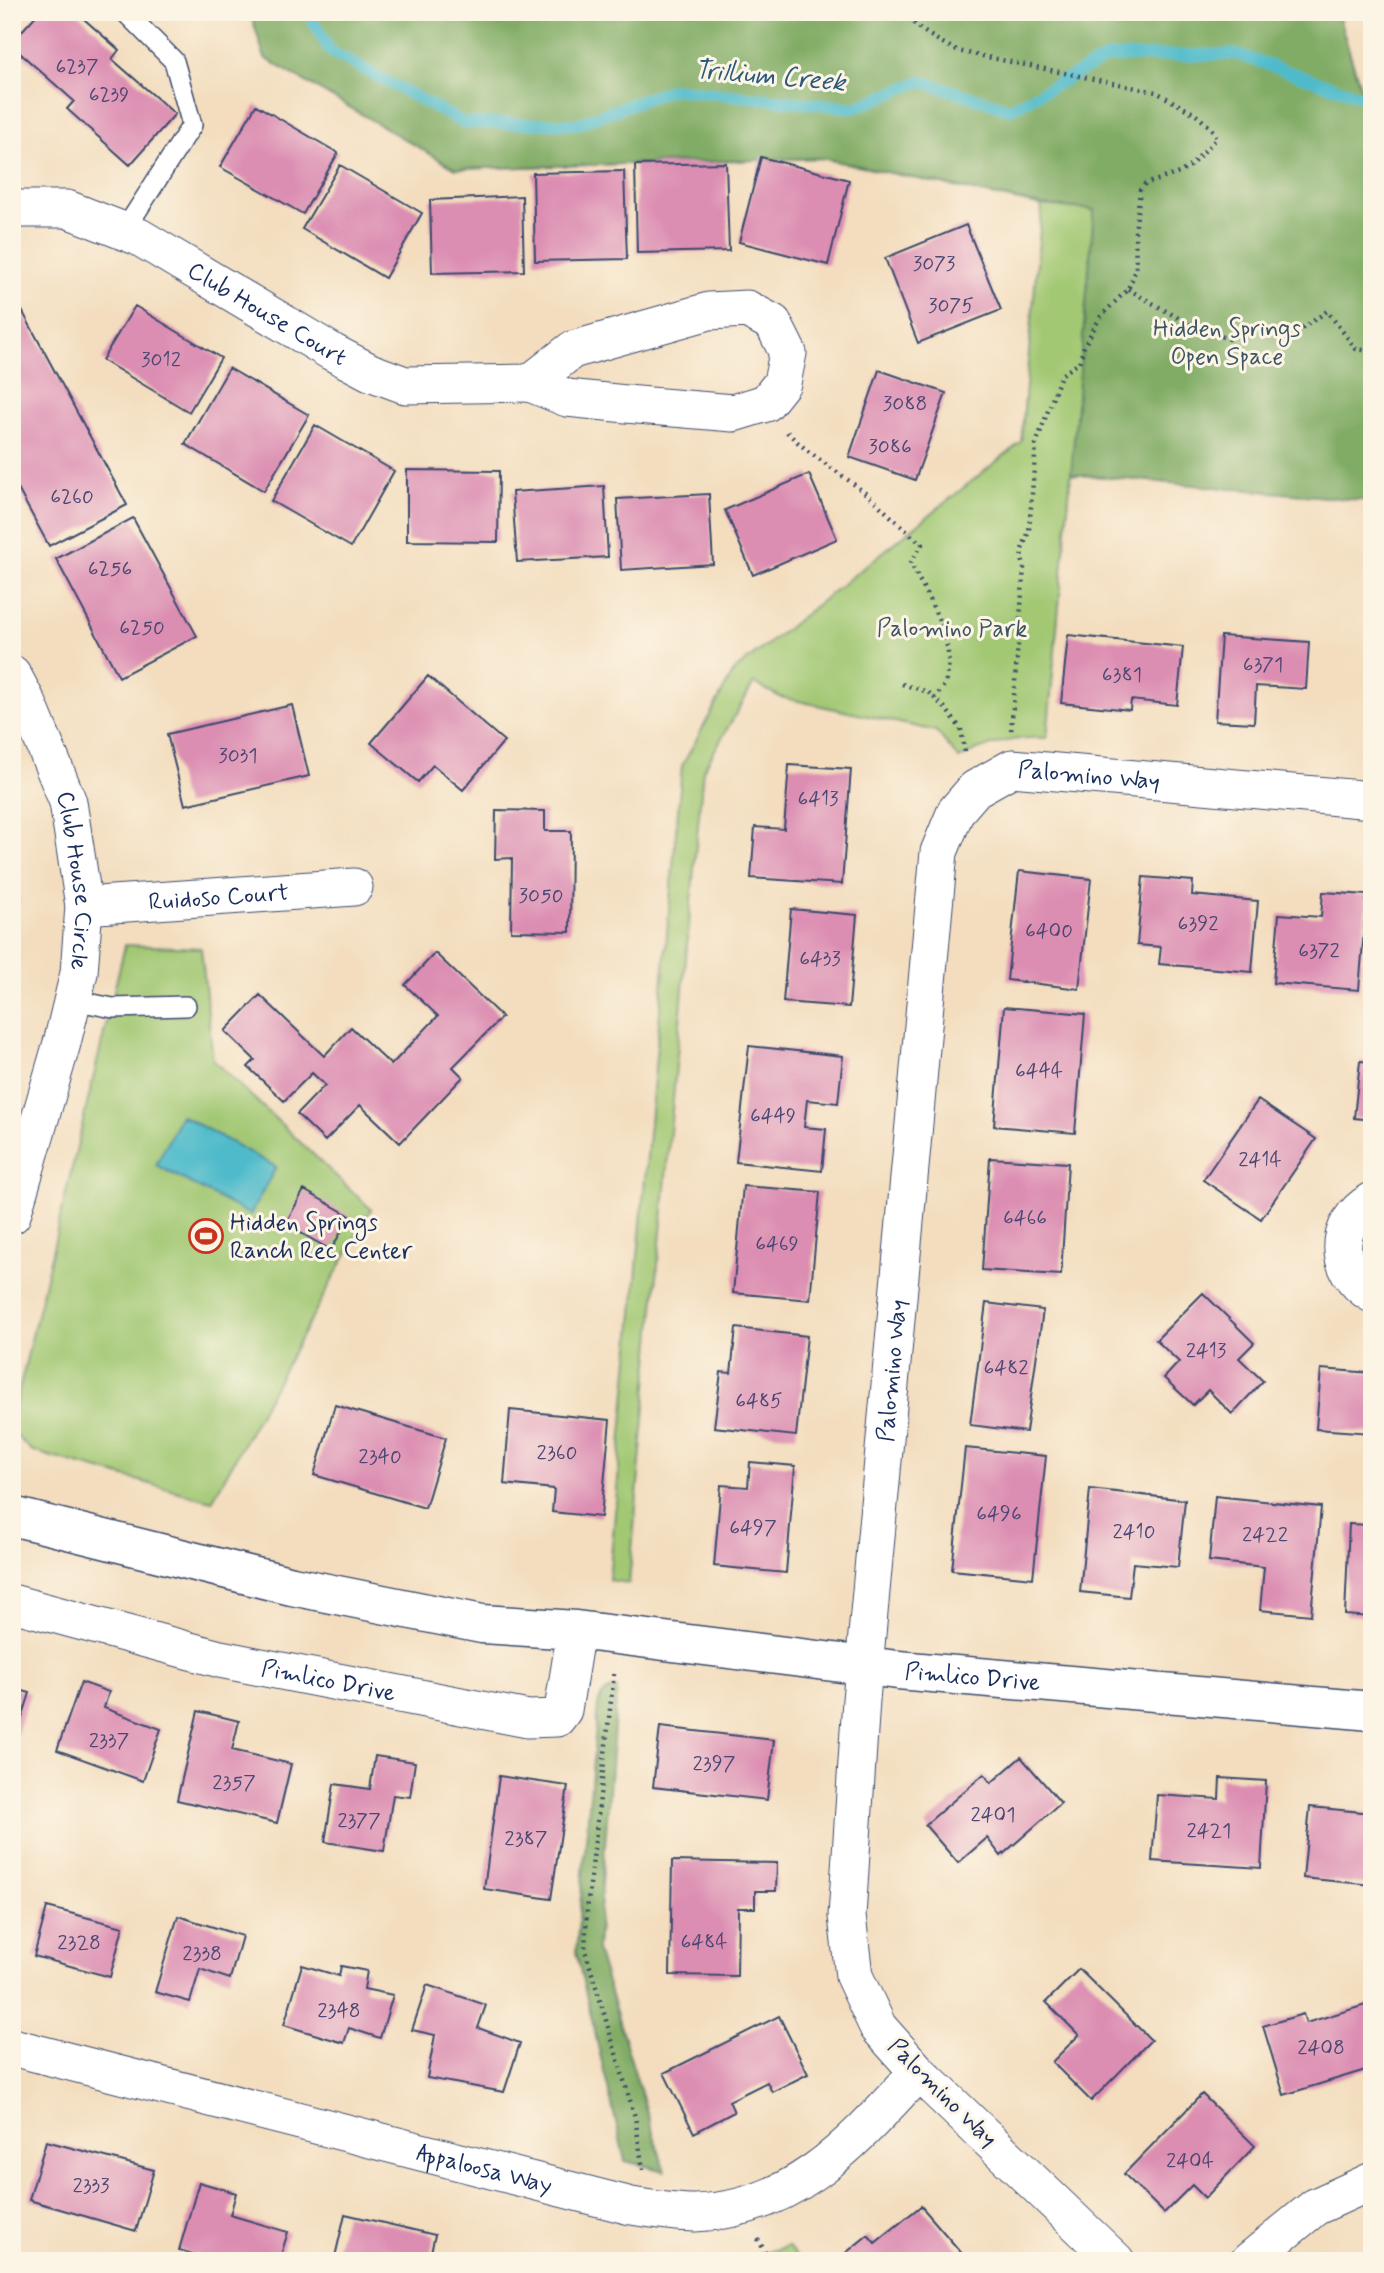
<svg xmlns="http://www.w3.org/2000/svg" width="1384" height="2273" viewBox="0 0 1384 2273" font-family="Mynerve,sans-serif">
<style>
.green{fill:#a2c873;stroke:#5e7c68;stroke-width:2}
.forest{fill:#81ac65;stroke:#4e6e62;stroke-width:2}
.water{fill:#4fbbca;stroke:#357594;stroke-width:2}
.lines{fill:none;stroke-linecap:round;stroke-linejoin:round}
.stream{stroke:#4fbbca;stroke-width:12}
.building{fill:#dc8eb2}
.lane-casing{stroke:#3b496c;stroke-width:22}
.street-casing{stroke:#3b496c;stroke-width:39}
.secondary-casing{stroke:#3b496c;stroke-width:41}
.path{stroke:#3b496c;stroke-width:4.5;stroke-dasharray:2 5;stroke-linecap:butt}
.lane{stroke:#fff;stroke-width:19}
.street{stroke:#fff;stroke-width:37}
.secondary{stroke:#fff;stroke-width:38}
.labels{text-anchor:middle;stroke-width:6;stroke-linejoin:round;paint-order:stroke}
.number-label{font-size:21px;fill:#4b4773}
.street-label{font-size:24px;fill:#1b2f5e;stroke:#fcf5e5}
.park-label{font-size:24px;fill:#3d5563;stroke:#fcf5e5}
.poi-label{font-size:24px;fill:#1b2f5e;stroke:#fcf5e5;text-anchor:start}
.water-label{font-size:26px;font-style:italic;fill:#2b597e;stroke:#fcf5e5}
</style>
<rect width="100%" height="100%" fill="#fcf5e5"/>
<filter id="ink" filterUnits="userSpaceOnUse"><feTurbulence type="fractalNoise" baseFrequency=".0143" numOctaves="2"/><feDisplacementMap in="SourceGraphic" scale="14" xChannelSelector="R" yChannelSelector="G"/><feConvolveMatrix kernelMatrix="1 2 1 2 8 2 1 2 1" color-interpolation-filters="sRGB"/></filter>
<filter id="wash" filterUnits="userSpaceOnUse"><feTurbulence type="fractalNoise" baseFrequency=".00686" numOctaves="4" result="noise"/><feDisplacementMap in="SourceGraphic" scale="28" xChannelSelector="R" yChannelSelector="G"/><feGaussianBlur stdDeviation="1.57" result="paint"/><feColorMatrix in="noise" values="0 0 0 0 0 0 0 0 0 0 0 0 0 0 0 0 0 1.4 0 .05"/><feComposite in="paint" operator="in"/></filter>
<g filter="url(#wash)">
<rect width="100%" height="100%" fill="#f3ddbe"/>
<path class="green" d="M250 12H1337L1372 125V501L1071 474 1047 738C1015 736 987 744 959 759L936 731 780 697 754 683 703 770 629 1583 609 1580 682 766 734 671 1021 442 1042 206 821 158 456 169 265 58Z
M125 945 201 948 213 1060 371 1209 212 1501 49 1456 31 1450 12 1432 13 1416Z
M788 2246 800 2261H743L742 2259Z"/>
<path class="forest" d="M250 12H1337L1372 125V501L1071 474 1094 210 1042 205 821 158 456 169 265 58Z
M617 1688 597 1950 665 2171 625 2161 576 1952 598 1704C601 1694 607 1689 617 1688Z"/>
<path class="water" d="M181 1115 276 1167 250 1215 156 1165Z"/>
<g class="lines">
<path class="stream" d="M308 12 330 51 464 123 577 124 672 89 854 108 921 81 1010 109 1108 57 1236 54 1372 100"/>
</g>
<g id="blocks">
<path class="building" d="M39 12H76L119 50 112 59 175 114 130 165 67 109 74 101 12 46V42Z
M256 105 338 153 303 214 220 167Z
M761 157 849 180 828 265 739 242Z
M726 163 729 251 637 253 635 165Z
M340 165 422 213 385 278 302 229Z
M624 171 627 259 535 261 533 173Z
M522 196 524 271 432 273 430 200Z
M966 225 1001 310 918 343 885 258Z
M12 292 127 505 49 546 12 478Z
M135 306 221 358 189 412 102 360Z
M229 368 309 415 264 491 185 444Z
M879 370 946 393 915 480 849 457Z
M315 425 394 471 351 547 271 501Z
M407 470 499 471 498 542 407 541Z
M809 474 837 539 753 575 725 510Z
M604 486 608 557 517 562 512 492Z
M709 494 713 564 621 570 617 499Z
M133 518 197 636 119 677 56 559Z
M1068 635 1183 647 1177 705 1131 700 1130 710 1061 703Z
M1221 636 1309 642 1306 689 1256 686 1254 723 1215 721Z
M428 676 504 741 463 790 433 765 418 782 371 743Z
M292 705 309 776 185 805 167 734Z
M789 765 851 769 842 884 751 878 755 827 784 829Z
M496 810 545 811V831H571L570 932 511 931 512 858 495 859Z
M1019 871 1091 879 1079 989 1007 980Z
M1143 877 1193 881 1192 895 1258 901 1252 972 1159 964 1161 947 1137 945Z
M1323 892 1367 895 1359 990 1273 983 1279 914 1321 917Z
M12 897 20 899 13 924H12Z
M791 909 857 915 849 1007 783 1002Z
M435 953 502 1017 453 1067 463 1077 400 1143 360 1105 325 1141 297 1114 325 1085 312 1073 284 1101 248 1067 255 1060 225 1031 260 995 324 1056 351 1027 391 1065 438 1016 405 985Z
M1004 1007 1085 1014 1075 1133 994 1126Z
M749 1046 843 1056 838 1103 807 1100 804 1127 826 1129 822 1171 736 1162Z
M1360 1061 1372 1062V1120L1354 1118Z
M1258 1100 1316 1139 1261 1219 1203 1180Z
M990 1158 1068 1163 1061 1275 982 1270Z
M743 1186 820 1192 810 1300 733 1293Z
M304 1190 350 1216 331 1250 285 1224Z
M1203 1293 1254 1343 1239 1358 1263 1381 1232 1414 1208 1390 1193 1405 1164 1378 1179 1362 1156 1340Z
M986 1303 1043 1310 1026 1432 970 1425Z
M736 1328 807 1336 796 1436 714 1427 721 1372 731 1373Z
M1321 1369 1372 1373V1433L1316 1429Z
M335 1405 446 1438 425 1508 314 1475Z
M510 1410 610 1420 601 1517 552 1512 554 1489 504 1484Z
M965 1448 1046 1456 1033 1578 952 1570Z
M750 1462 795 1466 786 1573 714 1566 721 1485 748 1487Z
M1090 1489 1185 1500 1178 1567 1133 1563 1129 1597 1080 1592Z
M1215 1496 1321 1507 1311 1615 1260 1610 1264 1567 1209 1561Z
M1349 1524 1372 1525V1617L1345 1615Z
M81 1682 109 1692 104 1708 161 1729 143 1781 57 1750Z
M12 1688 30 1693 16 1737 12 1736Z
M198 1711 239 1721 232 1750 291 1764 277 1823 177 1800Z
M660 1727 774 1740 767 1800 653 1787Z
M375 1756 415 1762 410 1797 393 1795 384 1851 325 1842 334 1784 370 1789Z
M1021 1757 1061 1803 1001 1856 987 1838 958 1863 925 1825 984 1774 991 1783Z
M499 1776 568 1786 551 1899 484 1889Z
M1220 1778 1266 1781 1261 1868 1152 1861 1157 1795 1219 1799Z
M1310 1807 1372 1813V1885L1303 1878Z
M672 1861 777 1863 776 1891H755V1908H738L737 1976 670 1975Z
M47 1907 123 1927 110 1977 34 1956Z
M178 1916 242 1936 230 1979 200 1969 190 2002 155 1992Z
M302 1965 339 1976 341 1966 367 1971 364 1989 393 1995 380 2038 349 2028 344 2043 284 2025Z
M1079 1969 1151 2040 1091 2101 1052 2062 1079 2035 1046 2002Z
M427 1985 486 2005 478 2028 520 2043 504 2092 427 2078 435 2035 412 2030Z
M1372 2003V2068L1284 2095 1263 2026 1303 2014 1306 2023Z
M779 2016 808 2074 772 2092 767 2082 729 2101 734 2112 694 2133 664 2073Z
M1202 2094 1255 2146 1205 2198 1192 2185 1164 2213 1124 2174Z
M46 2141 154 2170 136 2231 29 2200Z
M199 2182 236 2193 230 2215 288 2232 279 2261H215L179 2250Z
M921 2206 964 2256 958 2261H836L868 2235 875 2243Z
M345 2214 435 2235 429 2261H334Z"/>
</g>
</g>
<g filter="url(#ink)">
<use href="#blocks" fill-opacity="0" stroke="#3b496c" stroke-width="2"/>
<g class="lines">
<g class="lane-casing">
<path id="lane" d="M124 231 192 125 174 61 125 12
M73 1000 113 1008 186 1006"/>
</g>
<g class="street-casing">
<g id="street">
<path id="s1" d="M12 211 19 209H67L139 237 332 352 370 372 405 385 530 383"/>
<path d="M747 309 773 323 788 353 782 383 766 403 733 413 626 404 567 398 530 383 572 350 709 311Z"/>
<path id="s2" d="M12 674 28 704 68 802 84 906 79 973 62 1043 12 1215"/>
<path id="s3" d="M84 906 354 887"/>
<path d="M1372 1201C1333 1223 1333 1271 1372 1294"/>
<path id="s4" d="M12 1603 220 1659 528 1719 557 1718 563 1710 576 1630"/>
<path id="s5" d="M12 2047 631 2206C652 2209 673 2213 695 2213 796 2210 854 2141 918 2072"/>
<path id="s6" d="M1116 2261 918 2072 878 2027 854 1976 847 1916 861 1700 939 852 956 811 975 789 1012 768 1372 800"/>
<path d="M1249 2261 1315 2207 1372 2181"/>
</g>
</g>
<g class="secondary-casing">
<g id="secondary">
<path id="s7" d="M12 1516 292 1586 482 1624 576 1630 898 1670 1372 1711"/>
</g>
</g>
<path class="path" d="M905 12C916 30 939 41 958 51L1156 92 1195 114 1211 128 1217 138 1190 166 1179 173 1145 184 1140 190 1135 232 1136 270 1128 289 1101 316 1084 346 1079 363 1061 375 1036 444 1029 531 1021 552 1024 568 1011 732
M1128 289 1192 326 1229 339 1246 331 1288 334 1303 328 1327 311 1356 349 1372 351
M787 432C808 454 836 470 860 489 882 506 900 527 922 544L911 563C926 597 961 646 944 685 942 689 938 694 935 698
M902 684 928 692 946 709 961 729 965 752
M614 1674 587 1911 585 1950 635 2117 643 2170
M758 2239 765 2252 775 2261"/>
<use href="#lane" class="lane"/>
<use href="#street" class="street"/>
<use href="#secondary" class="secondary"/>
</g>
</g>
<defs>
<g id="stadium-ring" transform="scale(1.75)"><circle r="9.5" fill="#fcf5e5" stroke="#c8321e" stroke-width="1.5"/><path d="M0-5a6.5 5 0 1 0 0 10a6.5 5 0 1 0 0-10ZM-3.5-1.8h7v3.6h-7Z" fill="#c8321e"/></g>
</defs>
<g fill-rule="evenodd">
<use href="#stadium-ring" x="206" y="1236"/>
</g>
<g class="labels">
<g class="number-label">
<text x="77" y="73">6237</text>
<text x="109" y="101">6239</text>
<text x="934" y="270">3073</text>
<text x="951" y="312">3075</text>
<text x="161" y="366">3012</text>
<text x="905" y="410">3088</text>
<text x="890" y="453">3086</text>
<text x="72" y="503">6260</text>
<text x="110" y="575">6256</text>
<text x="142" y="634">6250</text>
<text x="1263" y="671">6371</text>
<text x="1122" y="681">6381</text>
<text x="238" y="762">3031</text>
<text x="818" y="805">6413</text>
<text x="541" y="902">3050</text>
<text x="1198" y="930">6392</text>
<text x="1049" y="937">6400</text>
<text x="1319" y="957">6372</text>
<text x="820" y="965">6433</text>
<text x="1039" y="1077">6444</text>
<text x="773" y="1122">6449</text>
<text x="1260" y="1166">2414</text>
<text x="1025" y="1224">6466</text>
<text x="777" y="1250">6469</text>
<text x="1206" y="1357">2413</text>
<text x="1006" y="1374">6482</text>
<text x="759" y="1407">6485</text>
<text x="557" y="1459">2360</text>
<text x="380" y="1463">2340</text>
<text x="999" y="1520">6496</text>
<text x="753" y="1534">6497</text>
<text x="1134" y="1538">2410</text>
<text x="1265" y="1541">2422</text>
<text x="109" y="1747">2337</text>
<text x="714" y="1770">2397</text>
<text x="234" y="1789">2357</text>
<text x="993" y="1821">2401</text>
<text x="359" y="1827">2377</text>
<text x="1209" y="1837">2421</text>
<text x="526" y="1845">2387</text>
<text x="704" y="1948">6484</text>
<text x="79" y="1949">2328</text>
<text x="202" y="1960">2338</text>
<text x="339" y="2017">2348</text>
<text x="1321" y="2054">2408</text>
<text x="1190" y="2167">2404</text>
<text x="91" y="2192">2333</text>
</g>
<g class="street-label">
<text dy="8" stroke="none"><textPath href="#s1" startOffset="282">Club House Court</textPath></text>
<text dy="8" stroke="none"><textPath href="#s6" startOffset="1712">Palomino Way</textPath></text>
<text dy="8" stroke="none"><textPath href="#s2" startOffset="219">Club House Circle</textPath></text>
<text dy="8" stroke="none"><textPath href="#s3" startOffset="135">Ruidoso Court</textPath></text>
<text dy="8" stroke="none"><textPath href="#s6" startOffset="998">Palomino Way</textPath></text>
<text dy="8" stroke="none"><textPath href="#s7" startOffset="976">Pimlico Drive</textPath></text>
<text dy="8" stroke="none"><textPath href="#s4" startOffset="326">Pimlico Drive</textPath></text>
<text transform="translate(943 2092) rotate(45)" y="8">Palomino Way</text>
<text dy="8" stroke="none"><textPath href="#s5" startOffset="488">Appaloosa Way</textPath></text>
</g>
<g class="park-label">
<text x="1227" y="336">Hidden Springs<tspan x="1227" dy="28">Open Space</tspan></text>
<text x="952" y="636">Palomino Park</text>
</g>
<g class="poi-label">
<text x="230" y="1230">Hidden Springs<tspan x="230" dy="28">Ranch Rec Center</tspan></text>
</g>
<g class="water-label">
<text transform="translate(770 75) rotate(5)" y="9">Trillium Creek</text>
</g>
</g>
<rect width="1384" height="2273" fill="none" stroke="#fcf5e5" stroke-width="42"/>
</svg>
